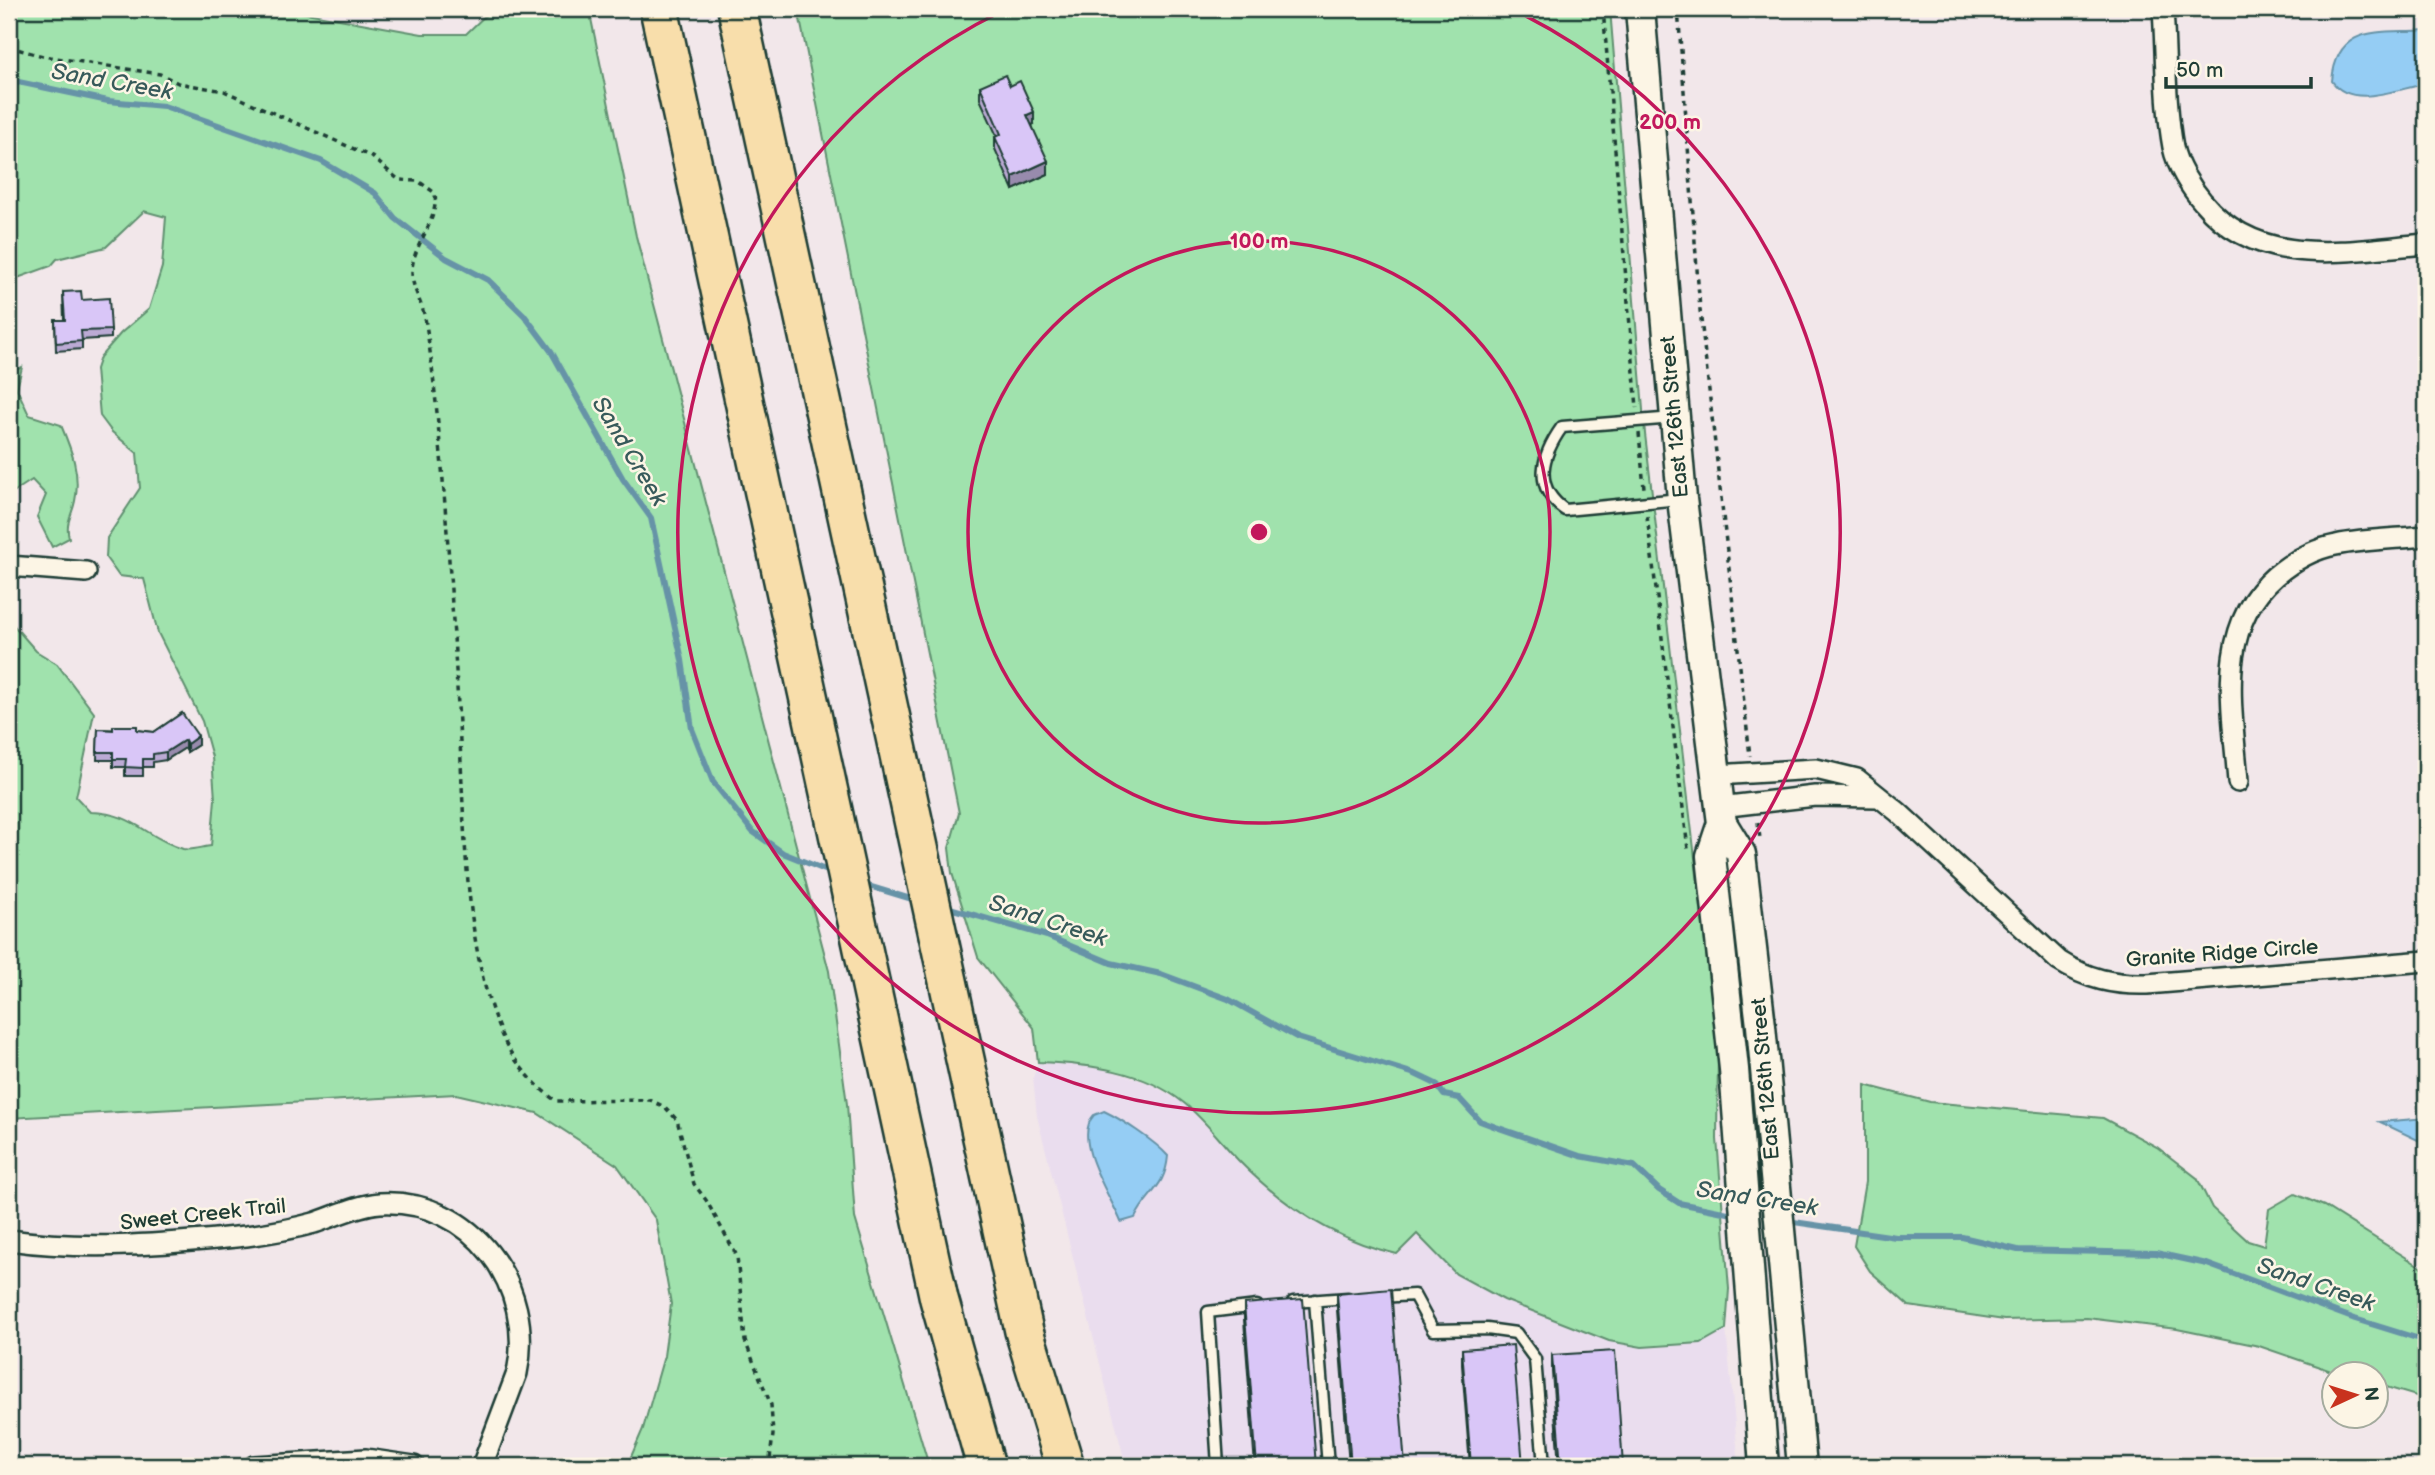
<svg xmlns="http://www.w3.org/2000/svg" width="2435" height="1475" viewBox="0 0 2435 1475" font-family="'Balsamiq Sans',sans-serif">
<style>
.built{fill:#eaddee}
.green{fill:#a0e2ad;stroke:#609070;stroke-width:2}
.water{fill:#95cdf4;stroke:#6693a7;stroke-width:2}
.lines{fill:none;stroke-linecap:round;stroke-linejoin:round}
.stream{stroke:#6693a7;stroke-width:6}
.service-casing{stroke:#1f3d34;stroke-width:15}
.minor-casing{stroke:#1f3d34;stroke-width:24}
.secondary-casing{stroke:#1f3d34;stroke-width:33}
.motorway-casing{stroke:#1f3d34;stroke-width:42}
.path{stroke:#1f3d34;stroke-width:3.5;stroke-dasharray:5 5;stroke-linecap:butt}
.service{stroke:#fcf5e5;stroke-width:10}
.minor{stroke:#fcf5e5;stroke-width:19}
.secondary{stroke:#fcf5e5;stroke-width:28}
.motorway{stroke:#f8deab;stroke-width:37}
.wall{fill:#bbaad4;stroke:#1f3d34;stroke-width:2}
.shaded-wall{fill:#988bad;stroke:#1f3d34;stroke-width:2}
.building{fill:#d9c6f7;stroke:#1f3d34;stroke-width:2}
.ring{fill:none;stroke:#c2185b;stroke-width:3.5}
.labels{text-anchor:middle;stroke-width:5;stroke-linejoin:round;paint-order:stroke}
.street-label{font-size:21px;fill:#1f3d34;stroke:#fcf5e5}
.water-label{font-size:23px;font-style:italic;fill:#375a5a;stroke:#fcf5e5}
.centre{fill:#c2185b;stroke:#fcf5e5;stroke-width:3.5}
.ring-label{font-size:21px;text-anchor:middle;font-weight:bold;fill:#c2185b;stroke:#fcf5e5;stroke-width:5;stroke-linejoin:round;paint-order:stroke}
</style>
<rect width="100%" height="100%" fill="#f2e7ea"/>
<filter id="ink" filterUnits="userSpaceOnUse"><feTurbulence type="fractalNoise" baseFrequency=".0143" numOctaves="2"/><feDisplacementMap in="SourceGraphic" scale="14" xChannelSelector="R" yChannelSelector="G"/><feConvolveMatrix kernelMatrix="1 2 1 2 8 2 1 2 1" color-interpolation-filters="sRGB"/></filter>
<g filter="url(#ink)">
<path class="built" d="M1038 1062 1093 1065 1149 1083 1184 1103 1242 1163 1417 1234 1456 1274 1504 1300 1609 1341 1701 1343 1726 1329 1739 1466H1126L1037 1116 1033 1078Z"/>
<path class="green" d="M9 9H284L422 34H466L492 9H589L636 236 829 971 847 1104 855 1218 929 1466H627L643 1429 664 1356 671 1304 656 1220 617 1165 537 1113 456 1094 9 1118V620L36 651 57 664 94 713 76 797 90 812C136 813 144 837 183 849 191 851 202 847 211 846L215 799 212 757 202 721 158 633 144 579 119 576 106 558 107 538 140 488 137 453 112 432 100 416 96 369 100 357 121 333 149 309 162 267 166 217 144 211 106 247 57 259 51 266 9 281Z
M798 9H1610L1645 434 1718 1053 1717 1139 1729 1289 1726 1329 1701 1343 1642 1347 1609 1341 1504 1300 1456 1274 1417 1234 1397 1254C1334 1240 1283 1206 1239 1161 1221 1142 1204 1119 1184 1103 1143 1070 1088 1064 1038 1062L1034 1028 978 957 952 873 949 848 959 813Z
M22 367 17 389 29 415 61 425C71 449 81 473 75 501 72 516 65 522 69 538L52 547 37 517 46 495 32 480 9 495V373Z
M1865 1085 1930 1102 2103 1118 2157 1147 2197 1178 2212 1208 2248 1241 2264 1246 2269 1209 2295 1194 2324 1206 2426 1270V1399L2376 1384V1374L2337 1373 2259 1346 2177 1329 2087 1318 2004 1320 1909 1306 1870 1271 1854 1246 1865 1182Z"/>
<path class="water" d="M2426 30V84C2399 88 2351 110 2332 81 2337 22 2381 34 2426 30Z
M1104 1111C1121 1119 1156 1142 1168 1156 1165 1189 1148 1191 1135 1218L1121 1222C1112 1198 1071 1140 1094 1115Z
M2426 1118V1144L2380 1122Z"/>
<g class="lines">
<path class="stream" d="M9 80 108 101 164 106 321 161 375 193 395 218 446 258 488 280 524 315 551 351 623 479 651 518 682 660 692 729 713 782 752 831 783 853 835 874
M862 884 918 901
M946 907 1047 936 1111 963 1161 974 1228 999 1298 1038 1415 1074 1436 1084 1444 1095 1459 1098 1480 1121 1496 1127 1580 1156 1634 1166 1659 1190 1679 1203 1738 1215
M1787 1221 1896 1237H1962L2018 1250 2156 1253 2207 1264 2355 1319 2426 1341"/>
<g class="service-casing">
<path id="service" d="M1674 418 1562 427C1542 455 1532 487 1565 510L1680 499
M1380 1297 1414 1295 1433 1330 1487 1329 1516 1333 1535 1359 1544 1466
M1315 1300 1328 1466
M1293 1302 1348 1298
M1218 1466 1208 1312 1257 1306"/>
</g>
<g class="minor-casing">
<path id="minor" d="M2163 9C2166 53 2165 104 2173 147 2177 166 2190 187 2203 202 2260 271 2348 250 2426 244
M9 566 86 572
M1716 775 1816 769 1857 779 1898 812 2059 961C2087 979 2114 985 2147 984L2426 961
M2238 782C2233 711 2214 628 2275 576 2293 561 2313 549 2336 545 2365 539 2396 539 2426 536
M1720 807 1815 796 1878 797
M9 1240C87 1251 168 1244 246 1236 269 1233 292 1229 314 1223 335 1216 357 1205 380 1203 472 1198 536 1286 517 1373L482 1466
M254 1466 366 1459 414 1466"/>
</g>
<g class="secondary-casing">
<path id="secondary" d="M1640 9 1682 499 1720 807 1722 823 1711 856 1734 1069 1764 1466
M1722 823 1741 854 1761 1026 1802 1466"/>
</g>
<g class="motorway-casing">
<path id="motorway" d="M659 9 939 1299 986 1466
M737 9 1024 1331 1065 1466"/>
</g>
<path class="path" d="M1603 9 1637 408
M1678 9 1700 310 1750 756
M9 47 43 56 160 74 178 83 224 91 372 157 399 180 418 181 435 193C439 223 411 245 412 273 412 288 422 303 425 318 432 360 436 402 440 444 448 537 454 631 459 724 465 821 463 947 502 1036 513 1061 534 1085 556 1101L650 1100 665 1107 677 1120 694 1184 706 1200 737 1256 745 1341 771 1405 773 1435 769 1466
M1639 433 1644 488
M1647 516 1688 849
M1758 822 1760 839"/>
<use href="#service" class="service"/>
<use href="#minor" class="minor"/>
<use href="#secondary" class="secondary"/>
<use href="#motorway" class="motorway"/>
</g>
<path class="wall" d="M980 86H1010L1034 124 1032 125 1048 174 1013 190 995 149V137L997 136 980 99Z
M9 281H10L13 328H9Z
M63 292 82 300 111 330V338L82 340V349L56 351 55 320H64Z
M182 713 198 745 187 752 185 748 166 760 153 762V767H143V776H125V767H113V760H97L98 729 137 730 154 732Z
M1337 1294 1405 1466H1349L1337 1310Z
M1244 1304 1316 1466H1255L1244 1320Z
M1462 1349 1523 1466H1470L1462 1365Z
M1552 1355 1623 1466H1559L1552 1372Z"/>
<path class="shaded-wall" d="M1034 112V124L1027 127V115Z
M1048 161V174L1013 190V177Z
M198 736V745L187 752V744Z
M185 740V748L166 760V752Z"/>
<path class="building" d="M1005 75 1010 86 1020 81 1034 112 1027 115 1048 161 1013 177 995 137 1001 134 980 86Z
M9 281H10L13 324H9Z
M81 291 82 300 109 298 111 330 81 331 82 341 56 343 55 320H65L63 292Z
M182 713 198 736 187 744 185 740 166 752 153 754V759H143V768L125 767 126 759H113V752H97L98 729 113 730V726H137V730L154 732Z
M1391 1289 1405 1466H1351L1337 1294Z
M1303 1299 1316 1466H1257L1244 1304Z
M1513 1345 1523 1466H1471L1462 1349Z
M1615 1351 1623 1466H1561L1552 1355Z"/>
</g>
<g class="ring">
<circle cx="1259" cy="532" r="291"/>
<path d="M1514 10A581 581 0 1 1 1004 10"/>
</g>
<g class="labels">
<g class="street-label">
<text transform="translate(1674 417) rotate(-95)" y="7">East 126th Street</text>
<text transform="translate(2222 953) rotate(-4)" y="7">Granite Ridge Circle</text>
<text transform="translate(1765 1079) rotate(-95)" y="7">East 126th Street</text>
<text transform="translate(203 1214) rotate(-6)" y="7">Sweet Creek Trail</text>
</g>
<g class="water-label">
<text transform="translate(112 81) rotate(10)" y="8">Sand Creek</text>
<text transform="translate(630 451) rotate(59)" y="8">Sand Creek</text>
<text transform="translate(1048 920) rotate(18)" y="8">Sand Creek</text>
<text transform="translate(1757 1198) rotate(9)" y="8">Sand Creek</text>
<text transform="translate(2316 1284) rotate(19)" y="8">Sand Creek</text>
</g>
</g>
<circle cx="1259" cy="532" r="10" class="centre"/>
<g class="ring-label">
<text x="1670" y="129">200 m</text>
<text x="1259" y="248">100 m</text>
</g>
<rect width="2435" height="1475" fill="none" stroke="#fcf5e5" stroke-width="35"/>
<rect x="18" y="18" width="2400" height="1440" fill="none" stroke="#1f3d34" stroke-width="2.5" filter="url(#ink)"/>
<g transform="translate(2355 1395) rotate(86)"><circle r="33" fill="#fcf5e5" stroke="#a4ab9e" stroke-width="2"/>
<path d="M0-5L12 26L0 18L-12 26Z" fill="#c8321e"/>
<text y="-10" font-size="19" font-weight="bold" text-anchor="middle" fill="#1f3d34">N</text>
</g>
<path d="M2166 77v10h145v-10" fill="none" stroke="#1f3d34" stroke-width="3.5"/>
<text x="2176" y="77" font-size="21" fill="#1f3d34" stroke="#fcf5e5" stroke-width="5" paint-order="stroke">50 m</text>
</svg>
